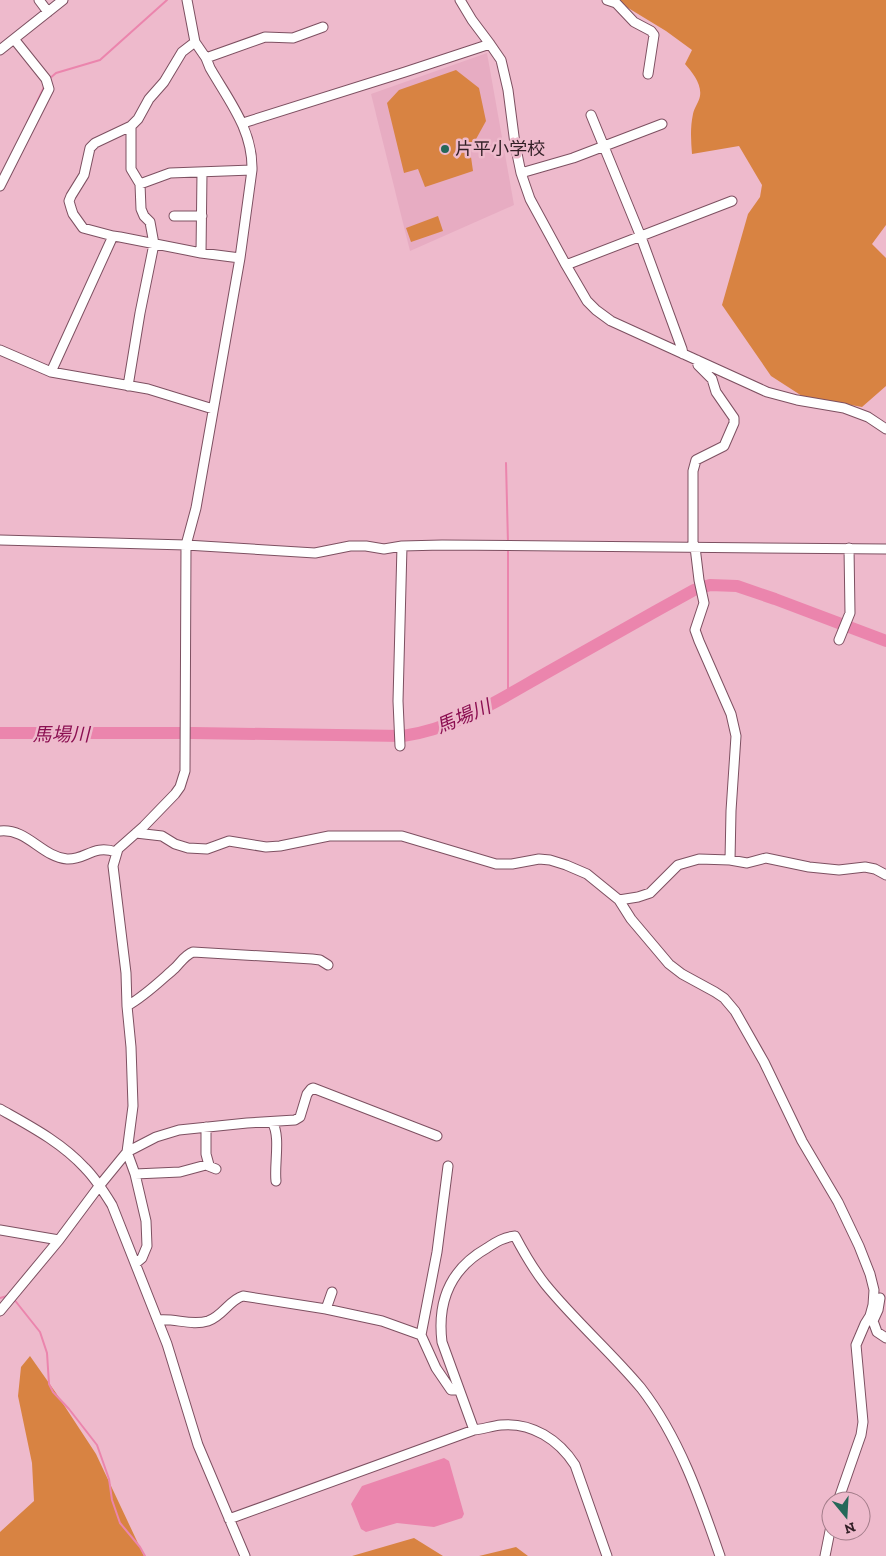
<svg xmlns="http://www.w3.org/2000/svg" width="886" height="1556" viewBox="0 0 886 1556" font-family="'Zilla Slab','Noto Sans JP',serif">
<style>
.built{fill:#e7acc2}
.green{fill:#d88342}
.water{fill:#eb85ad}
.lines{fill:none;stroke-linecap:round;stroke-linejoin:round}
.stream{stroke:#eb85ad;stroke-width:2}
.river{stroke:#eb85ad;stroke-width:12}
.minor-casing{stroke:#7d5061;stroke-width:11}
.minor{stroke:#fff;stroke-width:9}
.poi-dot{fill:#256859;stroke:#eebacc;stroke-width:2}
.labels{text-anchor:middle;stroke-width:5;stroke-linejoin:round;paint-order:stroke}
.poi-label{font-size:18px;fill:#311e25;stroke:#eebacc;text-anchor:start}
.water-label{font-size:19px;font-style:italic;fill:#8b0f51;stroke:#eebacc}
</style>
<rect width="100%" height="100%" fill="#eebacc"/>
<path class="built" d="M487 53 514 205 410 251 371 94Z"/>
<path class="green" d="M615 0H886V225L872 244 886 258V386L862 407 802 396 771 376 722 305 748 214 760 197 762 185 739 146 692 154C691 141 690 128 693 114 694 108 699 102 700 96 702 84 692 72 685 64L692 50 666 31Z
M456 70 479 88 486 121 470 150 473 171 425 187 418 169 404 173 387 103 399 90Z
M438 216 443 231 411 242 406 228Z
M30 1356 56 1393 96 1454 144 1556H0V1532L34 1501 32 1463 18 1396 21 1367Z
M414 1538 443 1556H352Z
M516 1547 528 1556H479Z"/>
<path class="water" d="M444 1458 449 1461 464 1514 462 1518 434 1527 397 1523 366 1532 361 1529 351 1504 362 1486Z"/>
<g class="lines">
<path class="stream" d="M49 79 56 73 100 60 167 0
M27 123 45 85
M506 463 508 543
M508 548V695
M0 1298 7 1296
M13 1298 40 1332 47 1353 49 1384 53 1392 69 1409 97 1445 109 1479 112 1500 120 1523 140 1547 145 1556"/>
<path class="river" d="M0 733H193L403 736C457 728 502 698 548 672 596 645 645 617 694 590L710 585 737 586 775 599 886 641"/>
<g class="minor-casing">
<path id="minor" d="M39 0 48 12
M460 0 472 20 490 44 501 60 508 90 515 144 521 173 530 199 566 265 587 301 596 310 611 321 767 392 797 400 844 408 868 417 886 429
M607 0 616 3 634 22 651 31 654 35 648 74
M0 50 63 0
M206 58 265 37 293 38 323 27
M591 115 641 237 682 349 683 354
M243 123 405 72 490 44
M521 173 573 158 662 124
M140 184 170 173 252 170
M0 186 49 89 46 79 14 39
M174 216H202
M113 236 83 228 73 214 71 208 69 201 71 196 84 175 90 148 95 143 131 126
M201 253 202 173
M566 265 732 201
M0 350 51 372 148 389 213 409
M697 360 698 365 712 379 716 392 734 418V423L724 446 696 460 693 471V543L695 547 699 580 704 603 695 630 699 641 731 714 736 736 731 811 730 860
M51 372 113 236 120 237 201 253 240 258
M128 386 140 313 154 244 150 222 144 216 141 209 140 184 131 169V126L138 119 149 99 164 82 182 52 195 42
M0 540 186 545 315 553 350 546H366L384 549 402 546 442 545 886 549
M839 640 850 613 849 548
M400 746 398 701 402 546
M0 831C27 828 42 857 67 859 86 860 93 844 116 852
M136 833 162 836 175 844 188 848 207 849 229 841 266 847 280 846 329 836H402L496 864H512L539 859 550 860 566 865 587 874 619 900 638 897 650 893 678 865 699 859 730 860 747 863 766 858 809 867 839 870 865 867 875 869 886 875
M619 900 631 919 669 964 682 974 715 992 724 998 735 1011 764 1062 802 1141 838 1202 859 1246 870 1274 874 1290 873 1305 870 1316 865 1324 856 1345 863 1422 861 1435 838 1501
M127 1006C145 996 160 981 175 968 181 962 185 955 193 952L312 959 320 960 328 965
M0 1109C30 1126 61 1142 85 1168 96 1179 104 1192 112 1205L167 1344 198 1445 245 1556
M272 1122C281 1136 274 1164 276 1181
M206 1127V1154L209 1165
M135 1174 180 1172 206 1165 216 1169
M0 1230 59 1240
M136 1263 142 1258 147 1246 146 1221 135 1174 127 1152 133 1106 131 1047 127 1006 126 973 113 866 118 849 144 826 175 794 180 787 185 771 186 545 196 508 240 258 252 170C253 130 229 101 210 68L206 58 195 42 187 0
M880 1298 878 1310 873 1321 877 1332 886 1338
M326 1309 332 1292
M0 1311 59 1240 100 1185 127 1152 156 1137 179 1130 247 1123 295 1120 300 1117 307 1094 311 1089 313 1088 437 1136
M158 1320C175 1318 191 1326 208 1321 223 1316 229 1300 243 1296L326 1309 382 1321 421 1335 436 1368 451 1390H459
M421 1335 437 1252 448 1166
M474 1430 442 1342C437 1301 450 1269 487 1248 496 1242 504 1237 515 1236 524 1253 534 1270 545 1284 575 1321 611 1352 641 1388 679 1437 700 1498 720 1556
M229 1519 474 1430C483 1429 492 1426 501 1425 532 1422 559 1440 575 1465L607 1556
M825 1556 831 1526"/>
</g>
<use href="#minor" class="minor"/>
</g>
<circle class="poi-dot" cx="445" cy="149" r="5"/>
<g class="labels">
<g class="poi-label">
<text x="455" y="155">片平小学校</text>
</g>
<g class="water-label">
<text transform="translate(463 716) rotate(-23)" y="7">馬場川</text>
<text x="61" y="741">馬場川</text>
</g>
</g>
<g transform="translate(846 1516) rotate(162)"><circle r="24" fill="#eebacc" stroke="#a27c89"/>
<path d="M0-4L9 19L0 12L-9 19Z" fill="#256859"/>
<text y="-8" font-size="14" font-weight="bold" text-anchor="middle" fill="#311e25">N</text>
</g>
</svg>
